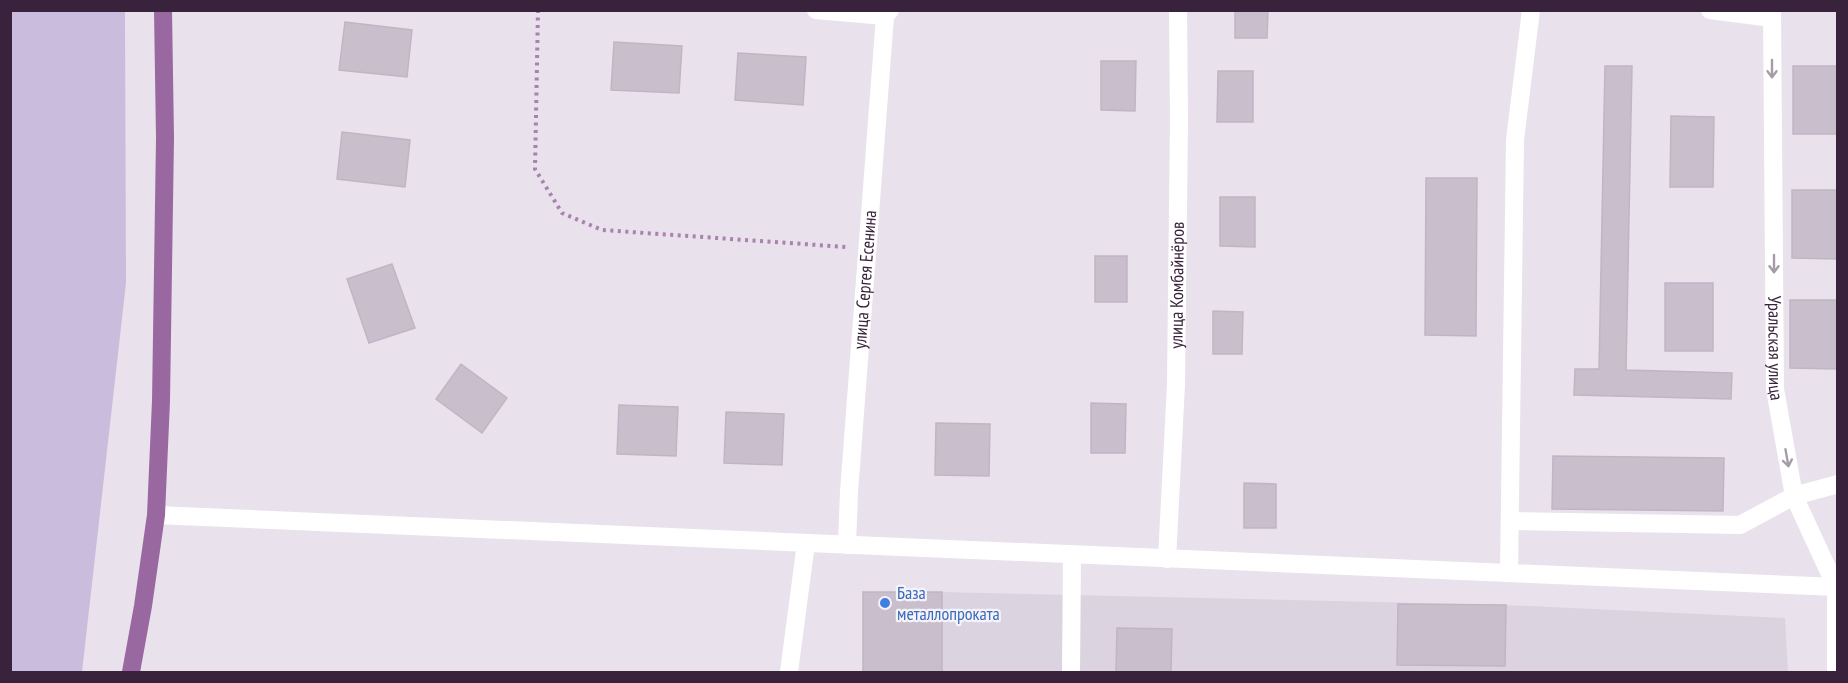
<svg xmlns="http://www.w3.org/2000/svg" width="1848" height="683" viewBox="0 0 1848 683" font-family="'PT Sans Narrow',sans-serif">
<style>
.built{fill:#dcd3e0}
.green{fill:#c9bcdc}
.building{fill:#c8becc;stroke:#c1b5c5;stroke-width:1.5}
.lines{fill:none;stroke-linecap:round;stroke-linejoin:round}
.path{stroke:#a783ae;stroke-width:4;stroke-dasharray:3 4.5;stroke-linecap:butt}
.minor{stroke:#fff;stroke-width:18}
.major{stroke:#9a68a0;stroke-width:18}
.oneway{stroke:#a69ca7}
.shop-dot{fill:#3f7fe0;stroke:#f6f2f8;stroke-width:2}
.labels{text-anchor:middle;stroke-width:4.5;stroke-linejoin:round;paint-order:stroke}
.street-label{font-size:18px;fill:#39233c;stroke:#f6f2f8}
.shop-label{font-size:18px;fill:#366cbe;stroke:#f6f2f8;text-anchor:start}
</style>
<rect width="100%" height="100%" fill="#e9e2ec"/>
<path class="built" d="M863 592H942L1506 605 1785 618 1788 672H863Z"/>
<path class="green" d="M10 11H125L126 283 82 672H11Z"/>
<path class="building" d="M1235 10H1268L1267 38H1235Z
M345 22 412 30 407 77 339 70Z
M614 42 682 46 679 93 611 90Z
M738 53 806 57 803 105 735 100Z
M1101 61H1136L1135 111 1101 110Z
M1605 66H1632L1626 370 1732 373 1731 399 1574 395 1575 369H1599Z
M1793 66H1838V134H1793Z
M1218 71H1253V122H1217Z
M1671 116 1714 117 1713 187H1670Z
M342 132 410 140 405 187 337 179Z
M1426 178H1477L1476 336 1425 335Z
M1792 190H1838V259L1792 258Z
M1220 197H1255V247L1220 246Z
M1095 256H1127V302H1095Z
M392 264 415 328 369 343 347 279Z
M1665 283H1713V351H1665Z
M1790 300H1838V369L1790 368Z
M1213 311 1243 312 1242 354H1213Z
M461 364 507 398 482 433 436 399Z
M1091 403 1126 404 1125 453H1091Z
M619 405 678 407 676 456 617 454Z
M726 412 784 414 782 465 724 463Z
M936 423 990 424 989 476 935 475Z
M1553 456 1724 458 1723 511 1552 509Z
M1244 483 1276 484V528H1244Z
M863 592H942V672H863Z
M1398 604 1506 605 1505 666 1397 665Z
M1117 628 1172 629 1171 672H1116Z"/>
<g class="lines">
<path class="path" d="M538 10 535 169 562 213 602 230 846 247"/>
<g class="minor">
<path d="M816 10 885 16"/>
<path d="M1710 10 1772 18"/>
<path id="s1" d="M1772 10 1775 389 1794 496 1836 587V672"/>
<path d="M156 515 1836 587"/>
<path d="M1511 521 1740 525 1794 496 1838 484"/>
<path id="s2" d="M847 545 849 492 885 16 890 10"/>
<path id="s3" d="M1167 559 1176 384 1179 120 1178 10"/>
<path d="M1509 573 1515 140 1531 10"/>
<path d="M789 672 806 543"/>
<path d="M1071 672 1072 555"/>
</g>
<path class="major" d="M131 672 143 606 156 515 161 401 165 138 163 10"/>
</g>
<defs><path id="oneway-shaft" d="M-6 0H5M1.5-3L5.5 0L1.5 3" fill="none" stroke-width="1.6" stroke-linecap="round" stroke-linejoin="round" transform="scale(1.5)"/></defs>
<g class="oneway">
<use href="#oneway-shaft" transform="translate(1772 69) rotate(90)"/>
<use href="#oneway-shaft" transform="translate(1774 264) rotate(90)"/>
<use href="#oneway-shaft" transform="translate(1787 458) rotate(80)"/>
</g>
<circle class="shop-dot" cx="885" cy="603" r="6"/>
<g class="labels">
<g class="street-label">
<text dy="6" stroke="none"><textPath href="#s2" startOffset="266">улица Сергея Есенина</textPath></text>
<text dy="6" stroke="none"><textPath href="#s3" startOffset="274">улица Комбайнёров</textPath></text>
<text dy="6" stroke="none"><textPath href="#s1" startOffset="338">Уральская улица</textPath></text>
</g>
<g class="shop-label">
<text x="897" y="599">База<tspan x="897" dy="21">металлопроката</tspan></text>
</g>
</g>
<rect width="1848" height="683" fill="none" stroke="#39233c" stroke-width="24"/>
</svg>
